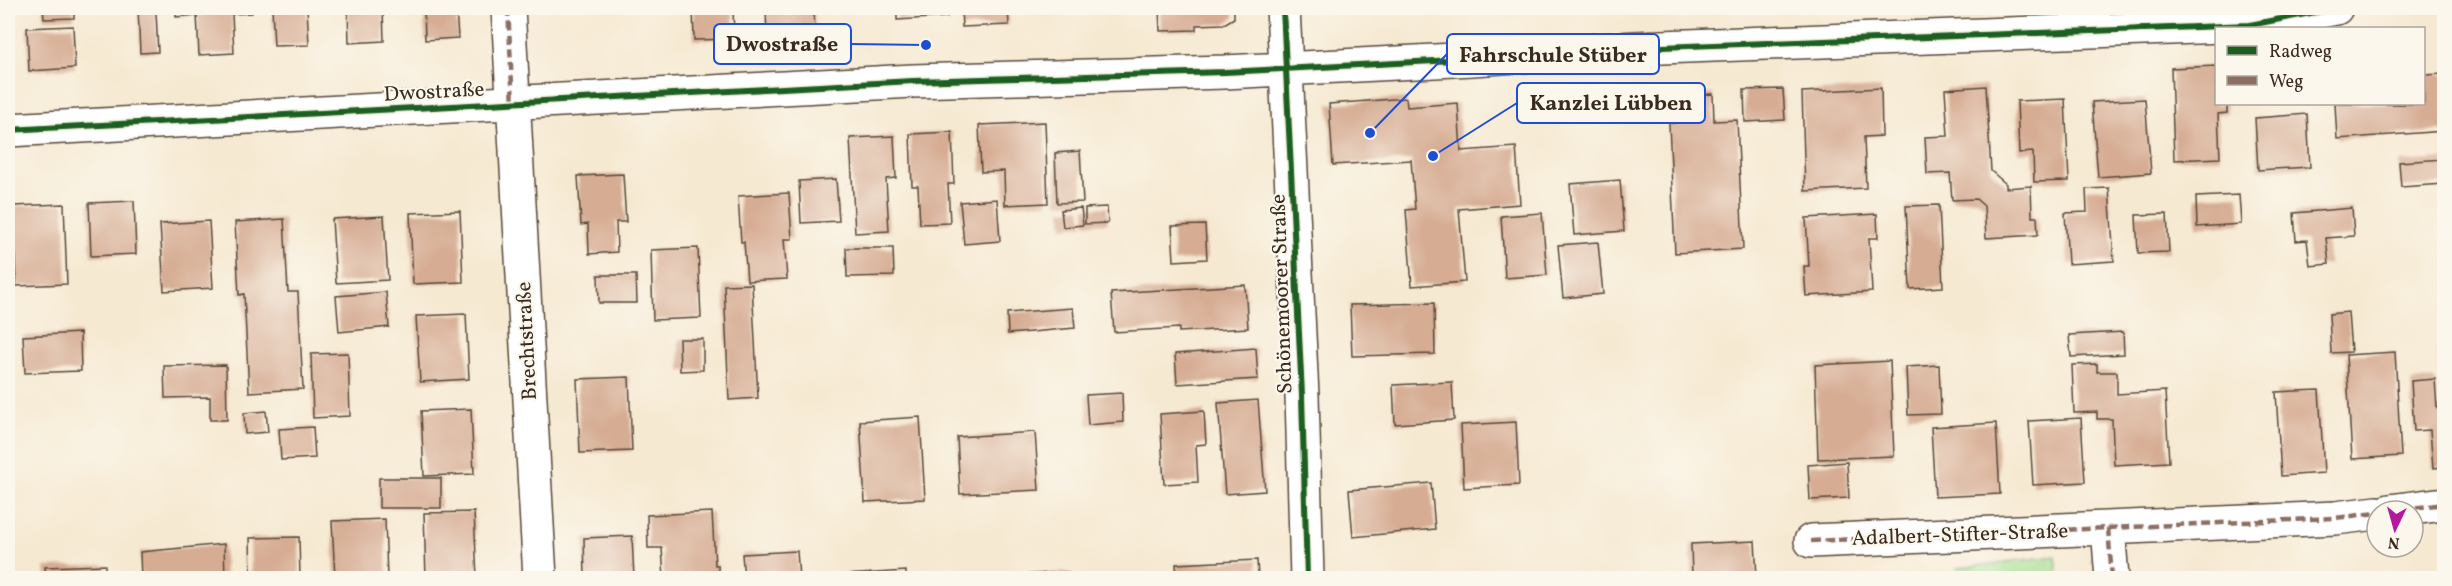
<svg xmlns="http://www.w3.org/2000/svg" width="2452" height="586" viewBox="0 0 2452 586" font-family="Vollkorn,serif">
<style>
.green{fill:#a3dd8f;stroke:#6f8456;stroke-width:1.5}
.building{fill:#d6ac93}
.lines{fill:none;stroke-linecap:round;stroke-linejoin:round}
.minor-casing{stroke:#574739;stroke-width:36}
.minor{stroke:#fff;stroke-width:33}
.quiet{stroke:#8d6e63;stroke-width:4.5;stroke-dasharray:9 4.5;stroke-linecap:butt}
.cycleway-casing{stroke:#fbf7ec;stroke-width:10}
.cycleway{stroke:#1b5e20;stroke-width:6}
.labels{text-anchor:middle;stroke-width:4.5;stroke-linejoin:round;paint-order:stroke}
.street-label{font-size:21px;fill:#3b2a1e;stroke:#fbf7ec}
.leader{fill:none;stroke:#1d4ed8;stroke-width:2}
.callout-dot{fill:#1d4ed8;stroke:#fbf7ec;stroke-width:2}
.callout{fill:#fbf7ec;stroke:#1d4ed8;stroke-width:2}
.callout-label{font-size:22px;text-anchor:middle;font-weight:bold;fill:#3b2a1e}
</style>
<rect width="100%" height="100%" fill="#fbf7ec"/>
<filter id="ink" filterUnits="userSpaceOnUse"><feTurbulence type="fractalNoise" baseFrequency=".0167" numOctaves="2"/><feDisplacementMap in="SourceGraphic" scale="12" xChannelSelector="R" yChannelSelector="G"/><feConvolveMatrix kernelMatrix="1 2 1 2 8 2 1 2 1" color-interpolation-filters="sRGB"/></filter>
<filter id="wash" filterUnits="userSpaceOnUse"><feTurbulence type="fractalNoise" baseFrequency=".008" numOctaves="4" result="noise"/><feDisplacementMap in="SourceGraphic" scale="24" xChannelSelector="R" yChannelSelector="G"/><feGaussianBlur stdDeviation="1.35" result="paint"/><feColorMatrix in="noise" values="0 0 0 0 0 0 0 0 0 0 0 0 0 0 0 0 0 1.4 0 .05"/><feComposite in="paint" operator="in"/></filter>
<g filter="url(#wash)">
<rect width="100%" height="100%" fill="#f6e9d2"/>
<path class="green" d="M2056 556 2058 578H1957V568Z"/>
<g id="blocks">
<path class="building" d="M43 8H74V18L44 19Z
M138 8H252V13L232 14 234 53 199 55 197 15 176 17V11L156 12 158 52 140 53Z
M272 8H307L309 45 274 46Z
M348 8H383L384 41 349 43Z
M424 8H456L458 38 425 40Z
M693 8H733L734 39 694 40Z
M766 8H814L815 36 767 37Z
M897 8H946L947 17 897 20Z
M961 8H1008L1009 25 962 27Z
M1159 8H1234V18L1224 24 1196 25V30L1160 31Z
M73 26 75 68 29 71 27 28Z
M2216 66V104H2227V113L2218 114 2220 158 2174 160 2171 68Z
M2444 74V131L2337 139 2335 104H2424V75Z
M1986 86 1991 171 2006 184V188L2031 186 2032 217H2037L2038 235 1986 238 1984 206 1976 199 1952 200 1950 173 1927 174 1925 137 1948 136 1945 89Z
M1881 88 1882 136 1864 137 1866 188 1805 191 1802 92Z
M1783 89 1785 120 1745 122 1744 90Z
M1713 94 1714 121 1737 120 1743 249 1675 253 1669 123H1674L1673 96Z
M1406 98 1407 107 1458 103 1461 151 1516 147 1520 204 1459 209 1465 282 1412 286 1406 210 1415 209 1411 160 1333 165 1329 104Z
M2065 99 2069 181 2034 182 2033 152 2019 153 2017 101Z
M2145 99 2151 173 2098 177 2092 102Z
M2307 114 2310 167 2258 170 2255 118Z
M1045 122 1048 203 1005 205 1004 171 981 172 979 125Z
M952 132 954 184H948L950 223 920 224 918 186H912L910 134Z
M894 136 896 178 886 179 889 231 855 233 850 138Z
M1080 151 1083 202 1057 203 1055 153Z
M2444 159V184L2401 187 2399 162Z
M623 174 626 222H616L617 252 589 254 588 224 581 225 578 176Z
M836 179 839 221 801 223 799 181Z
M1620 180 1624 231 1574 235 1570 184Z
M2109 188 2114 261 2068 264 2065 213 2087 212 2086 189Z
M789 193 792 239H784L787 279 747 281 744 242H741L738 196Z
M2239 195 2241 224 2197 227 2196 197Z
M997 199 1000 241 964 244 960 202Z
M134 201 136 254 91 256 89 203Z
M64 204 67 284 16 286 13 206Z
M1939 205 1943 287 1910 289 1906 206Z
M1107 207 1108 223 1085 224V208Z
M1081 208 1083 225 1063 227 1061 210Z
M2352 208 2354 236 2326 238 2329 264 2310 266 2307 240 2296 241 2294 213Z
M460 211 463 282 413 284 410 213Z
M1542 213 1547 275 1505 278 1501 216Z
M1877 214 1878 238H1869L1872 292 1806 296 1804 266H1809L1806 218Z
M2167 214 2169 252 2138 253 2136 215Z
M384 216 388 280 336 283 332 219Z
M284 219 288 292H298L303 389 249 392 244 294 239 295 235 222Z
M209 221 213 288 164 291 160 224Z
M1205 225 1207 259 1174 261 1172 226Z
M1598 242 1603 294 1563 298 1558 245Z
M698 248 701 318 653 320 651 250Z
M846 248H893L894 276 847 277Z
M598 275H636L637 303H599Z
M752 284 758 398 729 400 724 285Z
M1245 285 1248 328 1179 332V328L1114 332 1111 293Z
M386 292 389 327 339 332 336 296Z
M1434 303 1435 354 1352 356 1350 305Z
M1073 308 1075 328 1008 334 1007 313Z
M2348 312 2351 352 2331 353 2329 314Z
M466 314 469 379 420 382 416 316Z
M2123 332 2124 354 2071 357 2069 335Z
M80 333 81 371 25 373 23 336Z
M679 339H703V370L680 371Z
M1256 348 1258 379 1177 384 1175 354Z
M2395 352 2401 456 2352 459 2346 355Z
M348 353 350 416 313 418 311 354Z
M1890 361 1894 456 1818 459 1815 365Z
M2097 364V372H2117V394L2165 391 2169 462 2114 465 2112 419H2097V412L2074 413 2072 365Z
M226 365 227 420H210V397L165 398 164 366Z
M1939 365 1941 414 1908 415 1906 367Z
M629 377 632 451 580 453 577 379Z
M2435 379 2437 408 2444 407V467L2433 468 2430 430 2414 431 2411 381Z
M1452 382 1454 420 1395 424 1393 385Z
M2319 390 2324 473 2281 476 2276 392Z
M1122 393 1123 422 1088 425 1086 395Z
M1258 400 1265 491 1225 494 1218 403Z
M471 409 474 474 424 476 421 411Z
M266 411 268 432 245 434 244 413Z
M1204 411 1206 444 1196 445 1198 482 1164 484 1160 414Z
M920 417 925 499 865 502 860 421Z
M2081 418 2085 482 2033 485 2029 421Z
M1516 422 1519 485 1464 488 1461 425Z
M1996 423 2000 494 1935 497 1931 427Z
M313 427 315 458 281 460 279 429Z
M1035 432 1039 490 960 494 957 437Z
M1847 462 1849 498 1810 500 1808 465Z
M8 470H10L12 510H8Z
M379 478H441V508H379Z
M1431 483 1435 529 1353 537 1349 490Z
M474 512 477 578H426L424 513Z
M712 512 715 565H718V578H664L662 548H648L647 515Z
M385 519 387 578H335L332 521Z
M632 536 634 578H585L584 538Z
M299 537 300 578H251L250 538Z
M1755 541 1757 578H1692L1691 544Z
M224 544 225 578H141L140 552Z
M797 551 799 578H744L742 554Z
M1257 560 1258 578H1177L1176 564Z
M105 565V578H46L45 567Z
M906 571V578H829V576Z
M1069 572 1070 578H985V577Z"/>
</g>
</g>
<g filter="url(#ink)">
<use href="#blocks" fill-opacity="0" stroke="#574739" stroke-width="1.5"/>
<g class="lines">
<g class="minor-casing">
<path id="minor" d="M508 8 540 578
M1283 8 1302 395 1307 578
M8 130 913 81 1225 72 1473 59 1635 48 2250 25 2336 8
M2389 511 2444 504
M2108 528 2112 578
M1811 541 2335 518 2377 513"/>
</g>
<use href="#minor" class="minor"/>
<path class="quiet" d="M508 8 513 104
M2389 511 2444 504
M2108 528 2112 578
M1811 541 2335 518 2377 513"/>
<g class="cycleway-casing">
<path id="cycleway" d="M1283 8 1302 395 1307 578
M8 130 913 81 1225 72 1473 59 1635 48 2250 25 2336 8"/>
</g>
<use href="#cycleway" class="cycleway"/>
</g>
</g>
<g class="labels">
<g class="street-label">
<text transform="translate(434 91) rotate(-3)" y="7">Dwostraße</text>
<text transform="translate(1281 294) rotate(-92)" y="7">Schönemoorer Straße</text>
<text transform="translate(526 341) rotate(-93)" y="7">Brechtstraße</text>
<text transform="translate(1960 534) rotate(-2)" y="7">Adalbert-Stifter-Straße</text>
</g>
</g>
<path class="leader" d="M926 45L851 44M1370 133L1447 54M1433 156L1517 103"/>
<g class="callout-dot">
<circle cx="926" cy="45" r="6"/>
<circle cx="1370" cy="133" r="6"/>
<circle cx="1433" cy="156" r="6"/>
</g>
<g class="callout">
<rect x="714" y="24" width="137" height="40" rx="6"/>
<rect x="1447" y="34" width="212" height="40" rx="6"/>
<rect x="1517" y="83" width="188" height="40" rx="6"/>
</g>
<g class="callout-label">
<text x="782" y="51">Dwostraße</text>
<text x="1553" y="62">Fahrschule Stüber</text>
<text x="1611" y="110">Kanzlei Lübben</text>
</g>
<rect width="2452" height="586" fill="none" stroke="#fbf7ec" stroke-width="30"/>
<rect x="2215" y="27" width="210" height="78" fill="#fbf7ec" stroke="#aea59a" stroke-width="1.5"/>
<rect x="2227" y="46" width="30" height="9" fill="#1b5e20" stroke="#aea59a" stroke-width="1.5"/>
<text x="2269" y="57" font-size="18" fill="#3b2a1e">Radweg</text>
<rect x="2227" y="76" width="30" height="9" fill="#8d6e63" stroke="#aea59a" stroke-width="1.5"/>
<text x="2269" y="87" font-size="18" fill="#3b2a1e">Weg</text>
<g transform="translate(2395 529) rotate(185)"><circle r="28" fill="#fbf7ec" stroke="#aea59a" stroke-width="1.5"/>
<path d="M0-4.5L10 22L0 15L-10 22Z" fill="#b5179e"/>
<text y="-9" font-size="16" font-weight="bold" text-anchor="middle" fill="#3b2a1e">N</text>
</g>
</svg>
